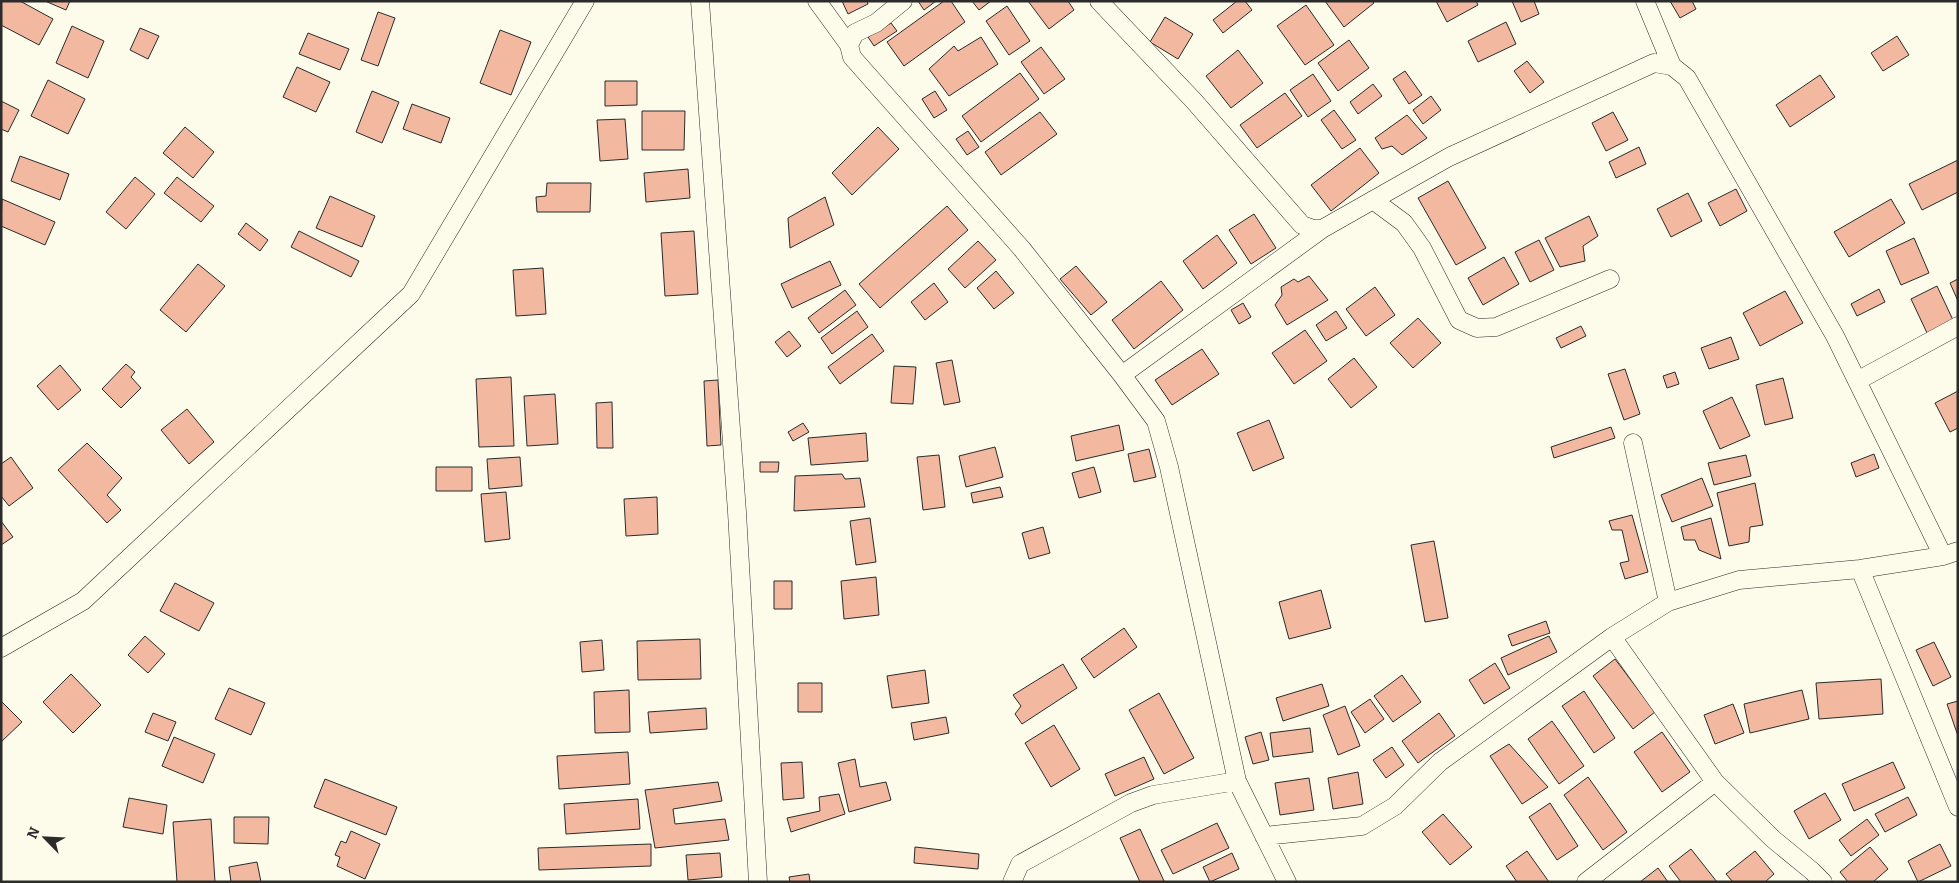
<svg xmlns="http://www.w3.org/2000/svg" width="1959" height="883" viewBox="0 0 1959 883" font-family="Bitter,serif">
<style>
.building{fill:#f2b8a0;stroke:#2b2b2b}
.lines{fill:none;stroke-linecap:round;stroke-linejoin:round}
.street-casing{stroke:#2b2b2b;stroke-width:19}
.street{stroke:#fdfbea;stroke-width:18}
</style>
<rect width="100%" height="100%" fill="#fdfbea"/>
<path class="building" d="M1 1H20L53 19 39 45 1 25Z
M45 1H70L66 10Z
M842 1H867L868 4 848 14Z
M918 1H936L924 10Z
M944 1H951L965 22 904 66 887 42Z
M972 1H991L979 10Z
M1028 1H1068L1074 10 1049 29Z
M1237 1H1245L1252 10 1223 33 1213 20Z
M1325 1H1372L1374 3 1344 27Z
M1436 1H1476L1478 5 1447 22Z
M1512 1H1534L1539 14 1521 22Z
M1670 1H1692L1696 9 1680 18Z
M1306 5 1334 45 1305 65 1277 26Z
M1007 6 1030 41 1009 55 986 21Z
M378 12 395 18 378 66 361 60Z
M1165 17 1193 34 1178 59 1150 42Z
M1506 22 1516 44 1478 62 1468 41Z
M891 23 897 31 874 46 868 37Z
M72 26 104 41 88 78 56 63Z
M140 28 159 36 148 59 130 50Z
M500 30 531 42 511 95 480 83Z
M308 33 349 49 340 70 299 54Z
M1897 36 1909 55 1883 71 1871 53Z
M981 37 998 64 949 96 929 69 954 46 958 51Z
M1349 40 1369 68 1338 91 1318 63Z
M1041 47 1065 79 1044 94 1021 62Z
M1238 50 1263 83 1231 108 1206 76Z
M1527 61 1544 82 1530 93 1514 71Z
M297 67 330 82 316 112 283 97Z
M1405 71 1422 95 1409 104 1393 79Z
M1020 73 1039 99 981 142 962 116Z
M1313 74 1331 101 1308 117 1290 90Z
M1820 75 1835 97 1790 127 1776 105Z
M48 80 85 99 68 134 31 116Z
M605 81H637V105L605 106Z
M1373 84 1382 96 1358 114 1350 102Z
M372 91 399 102 382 143 356 132Z
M935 91 947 110 934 118 922 99Z
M1285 93 1302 116 1257 148 1240 125Z
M1431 96 1441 110 1423 124 1413 110Z
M1 101 19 110 8 132 1 129Z
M412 104 450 118 441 143 403 129Z
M1334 110 1356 140 1342 149 1321 120Z
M642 111H685L684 150H642Z
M1040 112 1057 134 1001 175 985 152Z
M1613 112 1628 140 1606 151 1592 123Z
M1407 115 1427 138 1402 155 1392 146 1382 149 1375 138Z
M625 119 628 159 600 161 597 120Z
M185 127 214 152 193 178 163 153Z
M878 127 899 149 852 195 832 173Z
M968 131 979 147 967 155 956 139Z
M1639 147 1646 164 1616 178 1609 162Z
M1360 148 1379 173 1331 211 1311 185Z
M20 156 69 174 60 200 11 181Z
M1958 160V192L1922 210 1909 184Z
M688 169 690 198 646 202 644 173Z
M135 177 155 194 126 229 106 212Z
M177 177 214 206 201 222 164 193Z
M1448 181 1486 248 1456 265 1418 198Z
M547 183H591L590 212H537L536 197 546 196Z
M1736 189 1747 211 1720 226 1708 203Z
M1688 193 1702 221 1671 237 1657 209Z
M330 196 375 216 362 247 316 228Z
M825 197 834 225 790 248 788 218Z
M2 199 55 222 45 245 1 226Z
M1891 199 1905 223 1849 257 1834 232Z
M947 206 968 230 880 308 859 284Z
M1254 214 1276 248 1251 264 1229 230Z
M1589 216 1598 236 1583 246 1585 261 1560 267 1545 238Z
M246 223 268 240 260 251 238 234Z
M299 231 359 261 351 277 291 247Z
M694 231 698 294 665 296 661 233Z
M1217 235 1237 263 1203 289 1183 261Z
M1914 238 1929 273 1901 285 1886 251Z
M1539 240 1554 270 1530 282 1515 252Z
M978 241 996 260 965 288 948 269Z
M1504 257 1519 284 1483 305 1468 278Z
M830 261 841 285 792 308 781 284Z
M198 264 225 286 186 332 160 310Z
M1076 266 1107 302 1091 315 1060 279Z
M543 268 546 314 516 316 513 270Z
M996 271 1014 293 994 309 977 288Z
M1309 276 1328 300 1287 325 1275 305 1282 295 1281 287 1294 279 1298 282Z
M1958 279V301L1950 283Z
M1161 281 1183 310 1134 349 1112 320Z
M934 283 948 302 925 320 911 302Z
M1937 286 1953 320 1927 333 1911 299Z
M1375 287 1395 315 1366 336 1346 309Z
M1879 289 1885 302 1857 316 1851 304Z
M845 290 856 305 819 333 808 318Z
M1785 291 1803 323 1760 346 1743 313Z
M1243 303 1251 317 1239 324 1231 310Z
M857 311 868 327 832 354 821 338Z
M1336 311 1347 328 1326 341 1316 325Z
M1418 318 1441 343 1413 368 1390 343Z
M1581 326 1586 336 1561 348 1556 338Z
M1305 330 1327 361 1294 384 1272 353Z
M789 331 801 346 787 357 775 342Z
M872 334 884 351 840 384 828 367Z
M1731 337 1739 359 1709 369 1701 348Z
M1202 349 1219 374 1172 405 1155 380Z
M1354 358 1377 387 1351 408 1328 379Z
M952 360 960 402 944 405 936 363Z
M126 364 135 372 131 377 141 388 121 408 102 389Z
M60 365 81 390 58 410 37 386Z
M894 366 916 367 913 404 891 403Z
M1625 369 1640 414 1624 420 1608 374Z
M1675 372 1679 384 1667 388 1663 376Z
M511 377 514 446 479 447 476 379Z
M1783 378 1793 418 1765 425 1756 385Z
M718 380 721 445 707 446 704 381Z
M1958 391V428L1950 432 1935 403Z
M555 394 558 444 527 446 524 396Z
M1732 397 1750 436 1720 449 1703 411Z
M612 402 613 448H597L596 403Z
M187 409 214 442 189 464 161 430Z
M1269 420 1284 458 1253 471 1237 433Z
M803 423 809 432 793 441 788 432Z
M1119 425 1124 450 1076 461 1071 436Z
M1611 427 1615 438 1554 458 1551 447Z
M866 433 868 461 811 465 808 438Z
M87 443 122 478 107 495 121 510 107 523 58 470Z
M995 447 1003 477 966 487 959 456Z
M1149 449 1156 477 1134 482 1128 454Z
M1874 454 1879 468 1856 477 1851 463Z
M939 455 945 507 923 510 917 457Z
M1746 455 1751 476 1714 485 1708 463Z
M11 457 33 488 9 506 1 496V464Z
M520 457 522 486 489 489 487 459Z
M760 462H779L778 472H760Z
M436 467H472V491H436Z
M1094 467 1101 492 1079 498 1072 473Z
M842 474 845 479 860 478 865 507 794 511 795 476Z
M1702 478 1713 506 1672 522 1661 495Z
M1755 483 1763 525 1750 527 1749 542 1729 546 1717 493Z
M1000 487 1003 497 973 503 971 493Z
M506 492 510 539 485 542 481 494Z
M657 497 658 534 626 536 624 499Z
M1632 515 1648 572 1625 579 1620 563 1629 561 1622 530H1612L1609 521Z
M870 518 876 562 856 565 850 521Z
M1711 518 1721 559 1699 550 1695 540H1684L1681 527Z
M1 521 13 537 1 545Z
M1043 527 1050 553 1029 559 1022 533Z
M1434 541 1448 618 1425 622 1411 545Z
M876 577 879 615 844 619 841 581Z
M774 581H792V609H774Z
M175 583 214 603 199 631 160 611Z
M1321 590 1331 628 1289 639 1279 602Z
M1546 621 1550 633 1512 646 1508 635Z
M1124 628 1137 647 1094 678 1081 659Z
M145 636 165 654 148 673 128 655Z
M1549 636 1557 652 1508 675 1501 658Z
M700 639 701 679 638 680 637 641Z
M602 640 604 670 582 672 580 642Z
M1934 642 1951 677 1933 686 1916 650Z
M1615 659 1655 712 1633 729 1593 676Z
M1495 663 1510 688 1484 704 1469 680Z
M1063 664 1077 688 1022 724 1015 714 1021 706 1013 695Z
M925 670 929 703 892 708 887 676Z
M71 674 101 705 73 733 43 702Z
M1402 675 1421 702 1393 722 1374 696Z
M1881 679 1883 714 1819 719 1816 683Z
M798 683H822V712H798Z
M1322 684 1329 706 1283 721 1276 698Z
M229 688 265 703 251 735 215 719Z
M629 690 630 732 595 733 594 692Z
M1802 690 1809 719 1750 733 1744 704Z
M1584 691 1615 738 1594 753 1562 706Z
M1159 693 1194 758 1164 774 1129 710Z
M1370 699 1384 719 1365 733 1351 712Z
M1 701 22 722 1 742Z
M1958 701V736L1947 704Z
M1733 704 1744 733 1715 744 1704 715Z
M1345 706 1360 746 1338 755 1323 715Z
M706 708 707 729 650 733 648 712Z
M153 713 176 722 168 741 145 732Z
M1439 713 1455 736 1418 763 1402 741Z
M946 717 949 733 914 740 911 723Z
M1552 721 1584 766 1559 784 1528 739Z
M1054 725 1080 769 1051 787 1025 743Z
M1310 728 1313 752 1273 757 1270 733Z
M1261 732 1269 760 1253 764 1245 737Z
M1662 732 1690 772 1662 792 1634 752Z
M174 737 215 754 203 783 162 766Z
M1509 744 1548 787 1522 804 1490 756Z
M1392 747 1404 765 1386 778 1373 760Z
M628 752 630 784 559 789 557 756Z
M1144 757 1154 779 1115 796 1105 774Z
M855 759 860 787 886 782 891 800 849 812 838 763Z
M802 762 804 798 783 800 781 763Z
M1893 762 1905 788 1854 811 1842 784Z
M1358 772 1363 804 1333 809 1328 778Z
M1588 777 1627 832 1603 850 1564 795Z
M1309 778 1314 810 1280 815 1275 783Z
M325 779 397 807 386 835 314 807Z
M718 782 722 801 673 809 675 824 725 819 729 840 655 848 645 790Z
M1825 793 1841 820 1809 839 1794 811Z
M839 794 845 814 791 832 787 818 820 811 819 797Z
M1908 797 1917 815 1885 832 1875 814Z
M129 798 167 805 163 834 123 827Z
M638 799 640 829 566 834 564 804Z
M1550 803 1578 846 1557 860 1529 817Z
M1443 814 1472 847 1450 865 1422 832Z
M234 817H269L268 844 234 843Z
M211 819 215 882H177L173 822Z
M1867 819 1879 835 1851 856 1839 840Z
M1217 823 1229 848 1173 874 1161 850Z
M1140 829 1164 881 1161 882H1140L1120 838Z
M351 831 380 844 365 879 337 866 340 857 335 855 341 841 346 843Z
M651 844V866L539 870 538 848Z
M1940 844 1951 866 1918 882 1908 861Z
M915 847 979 854 978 869 914 863Z
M1870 847 1888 869 1873 882H1848L1840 872Z
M1691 849 1717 882H1681L1669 866Z
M1527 851 1549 882H1517L1506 866Z
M1755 851 1774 874 1765 882H1733L1726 874Z
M720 853 722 877 688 880 686 855Z
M1232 853 1239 869 1210 882 1203 867Z
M257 862 261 882H231L229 867Z
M1658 868 1668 882H1640Z
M809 874 810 882H790L789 877Z"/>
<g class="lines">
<g class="street-casing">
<path id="street" d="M700 1 737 512 758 882
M817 1 849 45
M903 1 876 23 855 33 849 45 852 57 1022 249 1122 375 1156 421 1169 467 1237 781 1287 882
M1099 1 1194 101 1302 225 1313 229H1322L1449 157 1654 63 1672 66 1687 78 1835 336 1943 556
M1645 1 1672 66
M1373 200 1404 223 1422 248 1459 320 1477 328 1496 327 1610 279
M1122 375 1322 229
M1857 381 1958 326
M1633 443 1668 602
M1860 569 1958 807
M1612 637 1715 782 1773 839 1812 871 1823 882
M1 648 83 601 411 294 585 1
M1264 836 1362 826 1395 806 1440 762 1612 637 1668 602 1739 580 1860 569 1943 556 1958 551
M1012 882 1020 864 1131 803 1153 795 1237 781
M1586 882 1715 782"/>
</g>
<use href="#street" class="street"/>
</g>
<rect width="1959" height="883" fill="none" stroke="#2b2b2b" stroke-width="5"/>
<g transform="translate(45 838) rotate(294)" stroke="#fdfbea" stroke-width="4" paint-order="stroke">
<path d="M0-4L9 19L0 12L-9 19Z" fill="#2b2b2b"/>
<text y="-8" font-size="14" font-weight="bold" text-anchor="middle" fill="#2b2b2b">N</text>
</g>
</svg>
